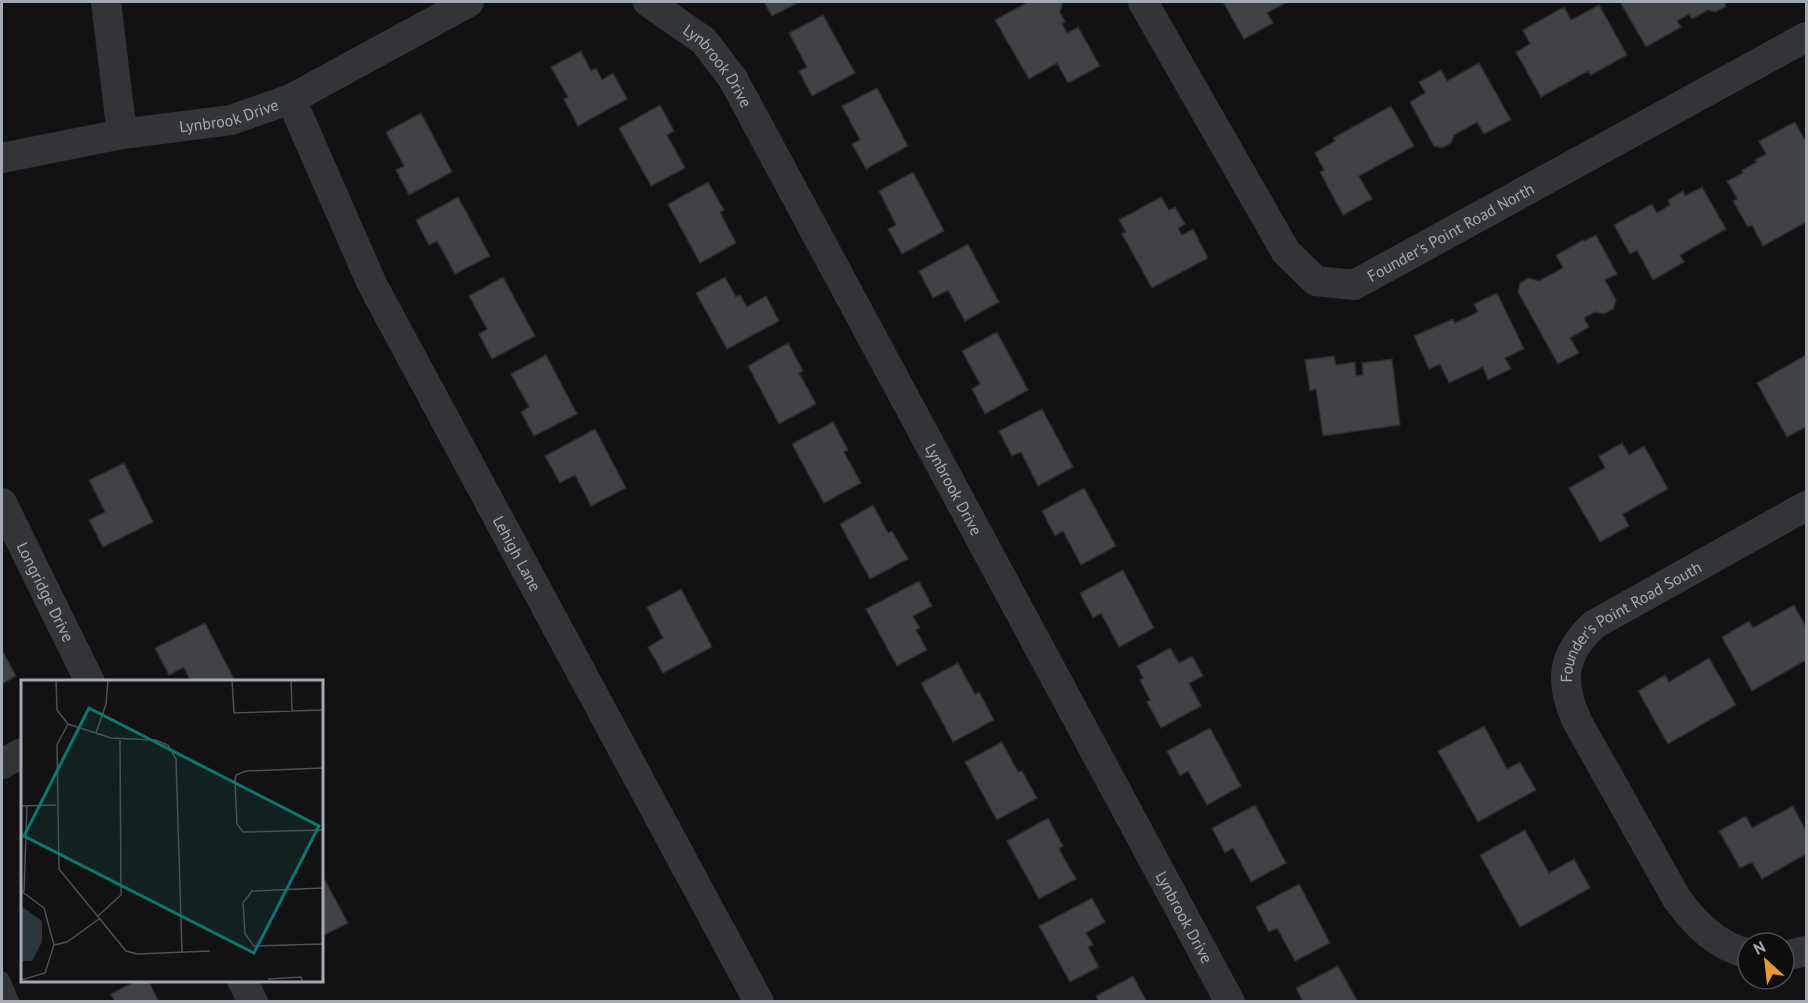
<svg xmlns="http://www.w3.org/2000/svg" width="1808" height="1003" viewBox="0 0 1808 1003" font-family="'PT Sans',sans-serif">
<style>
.building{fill:#414246;stroke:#2c2c2f;stroke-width:1.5}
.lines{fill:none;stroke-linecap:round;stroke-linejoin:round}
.lane{stroke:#333438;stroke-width:15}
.street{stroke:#333438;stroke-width:30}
.labels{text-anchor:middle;stroke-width:4.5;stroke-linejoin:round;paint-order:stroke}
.street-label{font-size:16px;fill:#a3aab3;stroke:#0d0d0e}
.inset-road{fill:none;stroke:#4c4f53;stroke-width:1.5}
.view{fill:#0f766e;fill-opacity:0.15;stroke:#0f766e;stroke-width:3}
.inset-edge{fill:none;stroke:#a3aab3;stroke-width:3}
</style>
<rect width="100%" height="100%" fill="#121213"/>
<path class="building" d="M764 2H799L772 16Z
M1028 2H1063L1060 12 1065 22 1062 23 1067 33 1078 27 1100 66 1068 83 1057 63 1029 79 995 20Z
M1223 2H1287L1267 13 1273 23 1244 39Z
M1620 2H1726L1725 7 1715 12 1708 10 1692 19 1689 14 1677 21 1681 27 1646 47Z
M1599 5 1627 55 1591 75 1588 71 1541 97 1516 52 1530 44 1523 30 1564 7 1571 20Z
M823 15 855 73 812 96 799 71 807 67 789 33Z
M581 51 591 71 596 68 602 80 613 73 627 99 578 126 564 99 568 97 551 67Z
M1479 63 1511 120 1484 134 1477 122 1454 135 1451 143 1442 148 1434 146 1410 102 1425 93 1419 82 1441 70 1447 81Z
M877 88 908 146 866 169 852 144 860 140 842 106Z
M660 105 674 131 667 135 685 168 651 186 619 128Z
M1391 106 1414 146 1359 176 1372 199 1343 215 1320 172 1324 170 1315 153 1335 141 1333 138Z
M421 113 452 172 409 195 396 170 404 166 386 132Z
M1795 122 1806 142V222L1763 246 1752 225 1748 227 1733 201 1737 199 1727 181 1743 173 1742 170 1757 162 1755 160 1766 154 1759 141Z
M913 172 944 231 902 254 888 229 896 225 879 191Z
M708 182 724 210 720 212 736 243 700 263 668 204Z
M1702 187 1726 229 1680 255 1684 262 1653 280 1637 250 1630 254 1614 225 1652 204 1657 213 1670 205 1668 200 1683 191 1685 196Z
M458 197 490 256 455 274 437 241 429 245 416 220Z
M1161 197 1169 210 1175 207 1185 224 1178 228 1182 235 1193 229 1208 258 1152 288 1122 234 1126 232 1119 220Z
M1596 235 1617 274 1605 280 1616 300 1613 309 1604 314 1595 312 1584 318 1589 327 1570 338 1579 353 1558 364 1518 292 1520 283 1529 278 1539 281 1563 268 1556 255 1583 240 1584 241Z
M968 244 999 302 965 321 948 290 933 298 919 271Z
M503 277 535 336 492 359 479 334 487 329 469 296Z
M725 277 736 297 740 295 747 307 766 296 779 321 727 349 696 293Z
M1497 293 1524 349 1505 358 1511 369 1488 380 1483 367 1449 383 1440 364 1429 369 1414 336 1453 319 1455 323 1478 312 1474 304Z
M997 332 1028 390 985 414 972 389 980 384 962 351Z
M788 343 803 371 799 373 816 404 779 424 748 366Z
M546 355 577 414 534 436 521 412 529 407 511 374Z
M1806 355V427L1787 437 1757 383Z
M1334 356 1336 365 1355 362 1356 376 1363 375 1362 363 1392 359 1400 425 1323 436 1316 389 1310 391 1305 360Z
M1042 409 1073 467 1038 486 1021 452 1012 456 999 431Z
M833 422 848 450 844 452 861 483 824 503 792 444Z
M595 429 626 488 591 506 575 475 560 483 545 456Z
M1622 443 1629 455 1644 446 1668 489 1623 514 1629 526 1600 542 1569 488 1605 468 1599 456Z
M124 463 153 522 103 547 89 520 105 512 89 480Z
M1084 488 1116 546 1081 565 1063 531 1055 536 1042 511Z
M873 505 888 533 892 531 908 559 870 579 840 524Z
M1123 570 1154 628 1119 647 1101 613 1093 618 1080 593Z
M919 581 932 606 913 616 920 628 916 630 927 650 897 666 866 609Z
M681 589 712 647 663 673 648 647 663 638 647 607Z
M1794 605 1806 627V660L1752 691 1722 637 1749 621 1753 628Z
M205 623 235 681 233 682H191L184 667 169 675 155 648Z
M1170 648 1179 663 1192 656 1203 676 1189 683 1201 706 1161 728 1147 702 1150 700 1140 680 1143 678 1137 666Z
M3 652 16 676 2 684V653Z
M1709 658 1736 705 1668 744 1638 691 1665 675 1669 682Z
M958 663 975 694 979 692 994 720 953 742 921 683Z
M1484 726 1507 769 1520 762 1536 790 1478 822 1438 751Z
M1210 728 1241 786 1207 805 1188 771 1180 776 1167 751Z
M1002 742 1018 772 1022 771 1037 798 997 820 965 762Z
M1255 805 1286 863 1251 882 1233 848 1225 853 1212 828Z
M1793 806 1806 831V854L1762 879 1752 862 1740 868 1719 831 1746 816 1752 828Z
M1048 818 1063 846 1059 849 1076 879 1039 899 1007 841Z
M1525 830 1549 873 1574 859 1590 888 1520 927 1480 855Z
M321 873 348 923 321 937Z
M1299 884 1330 943 1295 961 1277 928 1269 932 1256 907Z
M1092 898 1105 922 1086 933 1093 945 1088 947 1099 967 1070 982 1039 926Z
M1338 966 1358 1002H1303L1296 988Z
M1133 976 1147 1002H1099L1096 996Z
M138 980H148L159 1002H115L111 994Z"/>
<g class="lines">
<path class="lane" d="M2 979 12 1002"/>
<g class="street">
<path d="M106 2 122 134"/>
<path id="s1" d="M648 2 704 41 733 79 1230 1002"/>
<path id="s2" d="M1143 2 1286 252 1316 281 1354 285 1806 37"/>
<path id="s3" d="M291 99 372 284 759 1002"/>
<path id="s4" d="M2 158 122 134 231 120 291 99 469 2"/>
<path id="s5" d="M2 503 90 682"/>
<path d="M2 764 22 753"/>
<path id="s6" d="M1748 954C1716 945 1696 925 1677 899L1578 723C1559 683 1561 654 1595 624L1806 506"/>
<path d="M1784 956 1806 951"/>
<path d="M242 980 253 1002"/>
</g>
</g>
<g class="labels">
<g class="street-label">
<text dy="6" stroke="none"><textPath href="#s1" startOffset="96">Lynbrook Drive</textPath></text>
<text dy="6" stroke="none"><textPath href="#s4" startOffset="231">Lynbrook Drive</textPath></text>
<text dy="6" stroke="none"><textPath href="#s2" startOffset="478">Founder's Point Road North</textPath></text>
<text dy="6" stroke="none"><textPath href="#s1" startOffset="582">Lynbrook Drive</textPath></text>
<text dy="6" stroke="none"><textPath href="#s3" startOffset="508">Lehigh Lane</textPath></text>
<text dy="6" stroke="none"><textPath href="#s5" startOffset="99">Longridge Drive</textPath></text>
<text dy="6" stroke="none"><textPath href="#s6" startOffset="430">Founder's Point Road South</textPath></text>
<text dy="6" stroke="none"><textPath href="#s1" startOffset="1068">Lynbrook Drive</textPath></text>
</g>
</g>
<g transform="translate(21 680)">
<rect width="302" height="302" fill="#121213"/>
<path d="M0 226 21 241V262L11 281H0Z" fill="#2c363b"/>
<path class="inset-road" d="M35 0 36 30 47 44 90 58 135 60 147 65 155 79 161 272M211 0 213 33 302 30M270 0 271 31M47 44 36 65 38 189 105 271 116 274 189 271M75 53 85 24 87 0M302 88 225 91 215 95 214 101 216 144 222 152 302 150M0 126 35 125M302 208 231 211 222 223 224 254 233 266 302 264M0 211 23 228 33 265 46 262 78 239M3 212 6 126M77 236 100 215 99 60M247 299 280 297 281 301M0 300 24 293 33 265"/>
<path class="view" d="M68 28 298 146 233 273 3 156Z"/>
<rect width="302" height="302" class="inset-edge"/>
</g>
<rect width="1808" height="1003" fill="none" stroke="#a3aab3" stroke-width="6"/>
<g transform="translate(1766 961) rotate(333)"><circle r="28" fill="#0d0d0e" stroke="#494c50" stroke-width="1.5"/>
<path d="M0-4.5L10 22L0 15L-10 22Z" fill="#e99733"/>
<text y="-9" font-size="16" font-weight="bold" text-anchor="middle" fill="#a3aab3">N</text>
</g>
</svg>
